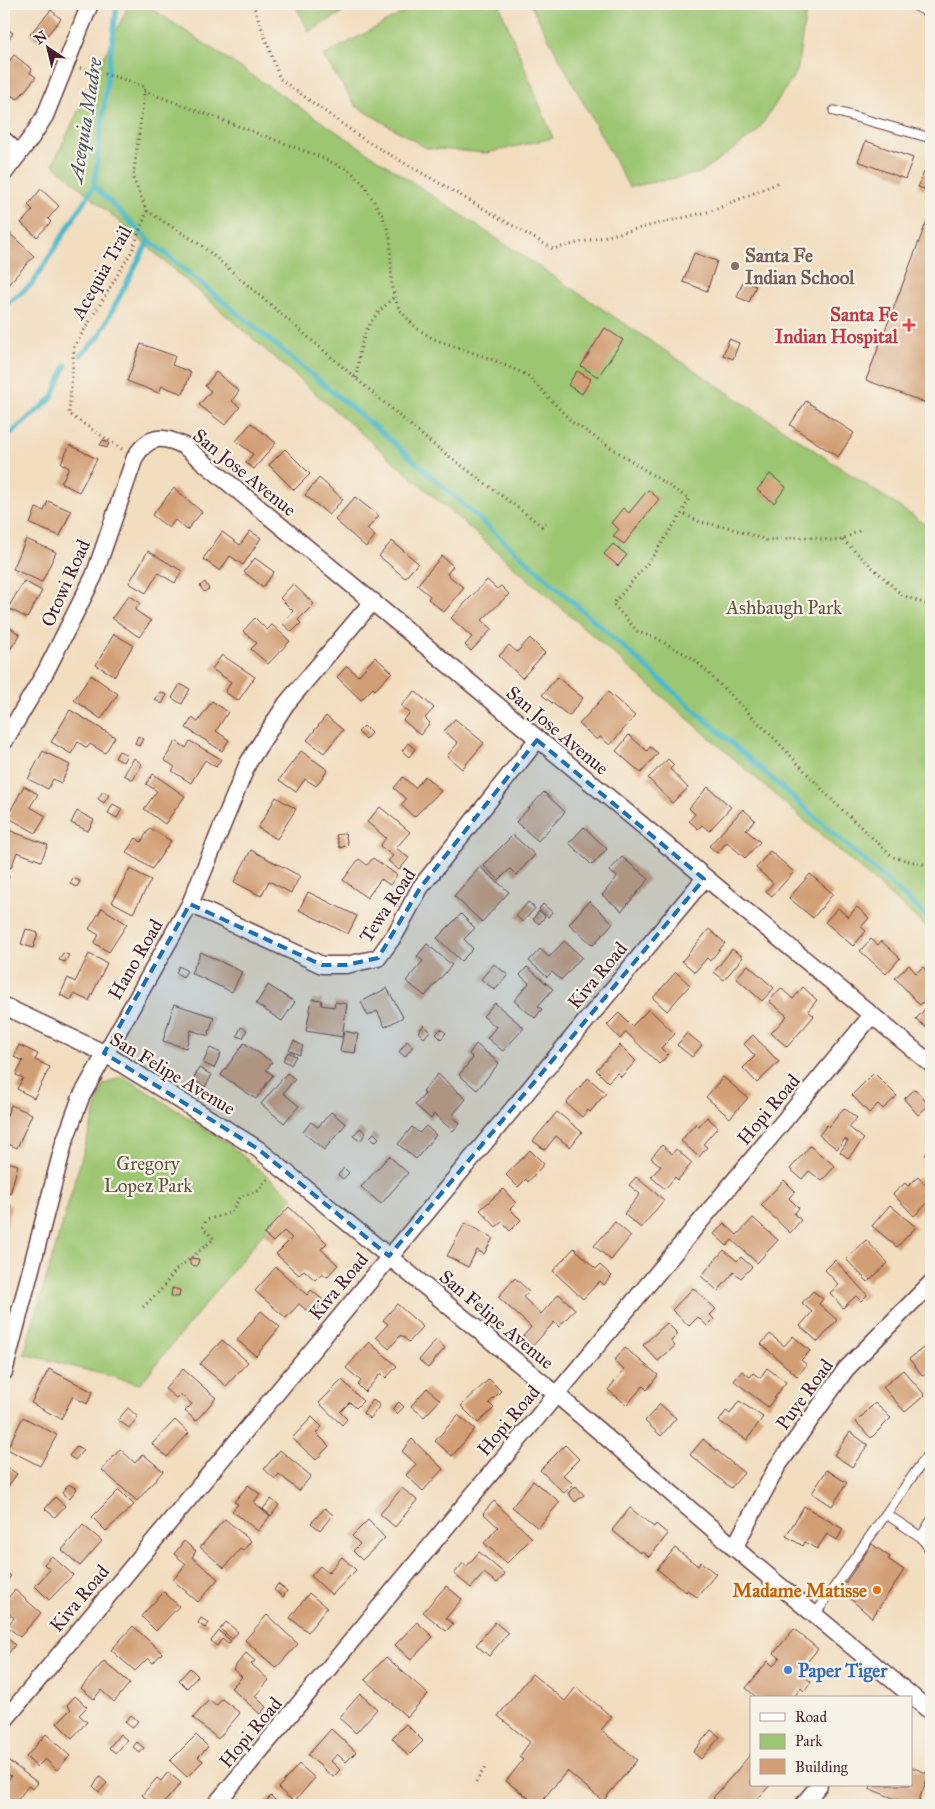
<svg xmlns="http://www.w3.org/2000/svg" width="935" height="1809" viewBox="0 0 935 1809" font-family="'IM FELL Great Primer',serif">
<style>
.green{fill:#9dc672;stroke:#74724e}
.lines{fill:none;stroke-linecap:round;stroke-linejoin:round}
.stream{stroke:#4eb9ca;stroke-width:5}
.building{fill:#d29e75}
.lane-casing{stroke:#633c41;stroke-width:11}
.street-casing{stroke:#633c41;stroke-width:19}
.path{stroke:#633c41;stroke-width:3;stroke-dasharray:1 4;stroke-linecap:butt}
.lane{stroke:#fff;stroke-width:9}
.street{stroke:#fff;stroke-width:16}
.marked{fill:#1f6fb2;fill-opacity:0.2;stroke:#1f6fb2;stroke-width:4;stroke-dasharray:10 6;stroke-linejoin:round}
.education-dot{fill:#8d6e63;stroke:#f7f3e8;stroke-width:2}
.health-dot{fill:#e0444e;stroke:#f7f3e8;stroke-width:2}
.food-dot{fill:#e8710a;stroke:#f7f3e8;stroke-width:2}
.shop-dot{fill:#3f7fe0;stroke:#f7f3e8;stroke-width:2}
.labels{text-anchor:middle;stroke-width:4.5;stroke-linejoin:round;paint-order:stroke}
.education-label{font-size:19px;font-weight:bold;fill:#785e54;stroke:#f7f3e8;text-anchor:start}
.street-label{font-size:19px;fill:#4a1f2b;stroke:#f7f3e8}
.health-label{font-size:19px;font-weight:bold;fill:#be3a42;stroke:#f7f3e8;text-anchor:end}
.park-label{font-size:19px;fill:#635140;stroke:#f7f3e8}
.food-label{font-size:19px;font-weight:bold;fill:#c56008;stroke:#f7f3e8;text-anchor:end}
.shop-label{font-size:19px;font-weight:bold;fill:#366cbe;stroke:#f7f3e8;text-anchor:start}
.water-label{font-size:20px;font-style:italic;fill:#4b5563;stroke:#f7f3e8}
</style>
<rect width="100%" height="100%" fill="#f7f3e8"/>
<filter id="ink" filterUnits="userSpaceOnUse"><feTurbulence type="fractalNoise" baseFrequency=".02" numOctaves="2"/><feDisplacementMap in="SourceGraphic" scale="10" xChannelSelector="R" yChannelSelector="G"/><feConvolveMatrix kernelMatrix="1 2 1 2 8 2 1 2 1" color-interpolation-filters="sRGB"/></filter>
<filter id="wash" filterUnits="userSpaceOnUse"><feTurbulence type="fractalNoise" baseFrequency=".0096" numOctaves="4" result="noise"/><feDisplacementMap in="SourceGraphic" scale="20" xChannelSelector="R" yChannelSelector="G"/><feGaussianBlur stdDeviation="1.12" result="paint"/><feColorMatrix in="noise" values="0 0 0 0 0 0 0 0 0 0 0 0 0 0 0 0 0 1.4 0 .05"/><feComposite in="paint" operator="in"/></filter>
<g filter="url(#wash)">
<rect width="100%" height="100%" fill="#f2ddbf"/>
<path class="green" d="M129 4H145L931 528V931L53 164Z
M295 4H357L309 32Z
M419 4H499L553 138 486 153 426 148 356 106 323 56Z
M530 4H807L797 71 757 132 700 173 629 187Z
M123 1076 223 1140 293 1197 140 1384 24 1354 103 1085Z"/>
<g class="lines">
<path class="stream" d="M149 240 386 436 931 920
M4 306 32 284 94 186 117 4
M81 355 98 338 149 240 94 186
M4 439 52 398 66 365"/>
</g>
<g id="blocks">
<path class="building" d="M51 10 61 19 40 43 30 34Z
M4 27 13 33 4 46Z
M14 55 32 69 30 73 36 77 18 99 12 96 9 98 4 93V65L6 63 7 64Z
M866 141 913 158 905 179 858 161Z
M924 172 931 174 927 190 918 187Z
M41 189 59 206 48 219 51 222 37 237 21 223 33 210 28 205Z
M931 210V405L866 380Z
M5 229 34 256 4 289V230Z
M694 253 717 261 707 291 683 282Z
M743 281 756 286 749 302 737 297Z
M605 328 623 340 598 377 581 366Z
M729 339 739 343 733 359 723 355Z
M141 344 175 356 172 365 191 372 183 394 162 386 159 393 127 381Z
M577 371 591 379 582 394 568 385Z
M216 372 239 391 232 401 240 407 225 425 199 405 211 391 205 386Z
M806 401 854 433 838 457 790 425Z
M251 423 276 443 254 469 246 463 253 454 236 441Z
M103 440 109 443 107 448 100 445Z
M70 445 97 459 79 492 61 483 69 468 61 463Z
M285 449 310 474 294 490 269 465Z
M770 474 786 487 774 503 757 490Z
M319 478 343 499 329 515 305 495Z
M174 488 202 512 187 530 175 520 169 528 152 515Z
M648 490 659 499 624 544 613 536 619 529 611 523 623 508 629 513Z
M355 497 379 516 367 529 375 536 366 547 335 520Z
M48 501 71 511 60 536 30 524 36 508 44 511Z
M250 531 261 538 243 565 230 556 220 571 203 559 222 532 240 545Z
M26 539 56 552 42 582 13 569Z
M392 541 418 563 405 578 379 556Z
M613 544 627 555 618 566 604 554Z
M148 551 182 571 175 583 158 573 146 593 129 583Z
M442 556 453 566 447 574 464 588 444 612 428 599 430 596 417 585Z
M255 558 274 572 263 587 244 572Z
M487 580 497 589 501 586 509 594 482 620 492 629 471 651 465 645 472 637 451 618Z
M24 581 42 591 27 618 8 608Z
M205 582 209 589 204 592 200 586Z
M293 584 314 604 298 620 301 623 292 632 282 623 293 611 280 598Z
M129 595 140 603 135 610 151 621 139 637 112 618Z
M255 618 267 630 272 625 290 641 268 664 251 649 257 643 243 631Z
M4 623 20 635 4 658Z
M114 634 133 645 115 676 96 665Z
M530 638 545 653 522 678 499 656 509 645 517 652Z
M222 655 255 677 238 701 225 692 231 682 212 669Z
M375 657 392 672 375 690 373 688 361 700 337 677 347 666 358 676Z
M91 675 118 694 101 719 74 700Z
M557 677 583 698 569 716 542 695Z
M180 684 190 689 182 704 172 698Z
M415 691 434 708 425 718 430 723 420 735 403 720 410 713 401 706Z
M160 692 167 695 162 704 155 700Z
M608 692 635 716 610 745 600 737 597 740 579 724Z
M212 701 228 712 216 731 229 740 222 751 186 728 192 718 198 722Z
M70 710 115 737 105 753 90 744 87 748 78 742 71 754 51 742Z
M326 716 343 730 324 753 307 740Z
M455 719 484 743 462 769 447 756 458 743 444 731Z
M364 726 371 733 366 739 358 732Z
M629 735 647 751 650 747 658 753 641 773 616 751Z
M138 736 143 739 139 746 135 743Z
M176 741 186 748 190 741 221 759 216 767 205 760 191 783 172 771 175 767 164 760Z
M408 743 415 749 409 757 402 751Z
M43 751 70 765 61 783 53 779 48 789 28 779Z
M119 751 127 755 123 762 115 758Z
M301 751 328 770 316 786 305 779 296 792 279 780Z
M134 758 142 764 133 780 124 775Z
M668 759 674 765 670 769 688 788 672 803 648 778Z
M153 774 185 796 165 824 144 809 157 791 146 784Z
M425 776 441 791 414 817 401 805 406 799 394 788 403 777 415 788Z
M24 786 38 794 30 807 46 816 36 833 7 817Z
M708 787 731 807 709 831 702 825 698 829 689 821 695 814 689 808Z
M103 791 109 795 104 803 98 799Z
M544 792 565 812 538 841 516 822Z
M276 797 296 809 277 839 258 828Z
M113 804 122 809 117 818 108 813Z
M380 807 410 832 396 848 409 858 399 870 388 861 393 856 380 846 386 838 367 822Z
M743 809 755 820 746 830 760 842 745 858 727 842 717 853 709 846Z
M77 811 94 820 88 831 71 823Z
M584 827 607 849 592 865 569 843Z
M150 828 171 841 152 869 126 852 136 838 141 842Z
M6 829 48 845 41 861 17 852 11 868 4 865V834Z
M345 833 348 845 340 848 336 835Z
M513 835 535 855 516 875 510 869 499 880 483 865Z
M251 850 300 876 291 893 269 881 261 896 234 882Z
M770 851 794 872 772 896 766 891 773 883 756 868Z
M622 857 649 879 622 911 602 895 617 877 609 871Z
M373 858 397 875 390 885 381 879 367 898 343 880 359 859 367 865Z
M480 867 509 892 482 922 454 896Z
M130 869 151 880 133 913 112 902Z
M4 874 9 876 4 889Z
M810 874 833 894 813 918 789 898Z
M73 878 80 881 77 887 70 884Z
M308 892 357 916 348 934 299 910Z
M589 901 613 923 593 945 569 924Z
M528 902 535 908 523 922 516 916Z
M543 904 552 912 548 917 539 909Z
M857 907 869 918 861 927 866 931 853 946 825 922 838 908 848 917Z
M102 908 127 924 109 952 94 943 99 935 89 929Z
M539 911 545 916 539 924 533 919Z
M461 914 475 928 464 939 473 949 461 961 437 938Z
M26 929 38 933 33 948 21 944Z
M709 929 725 943 710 961 707 958 695 972 682 961Z
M871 939 878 945 881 941 900 958 886 974 860 951Z
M564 941 582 957 561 980 552 972 547 977 529 961 540 949 549 957Z
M427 944 452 965 425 996 406 981 423 961 417 956Z
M732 949 743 957 724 980 714 972Z
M201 952 242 972 232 992 191 973Z
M63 953 69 955 65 962 59 960Z
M89 954 107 963 89 1001 74 994 71 1000 60 995 68 978 75 982Z
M494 964 508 975 495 990 481 979Z
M748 965 774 988 762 1001 736 978Z
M909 965 916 973 923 967 931 976V995L920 1005 895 978Z
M179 966 187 971 183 977 176 973Z
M527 967 553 989 538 1006 542 1009 535 1018 514 1001 529 983 520 975Z
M676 972 690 985 667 1011 653 998Z
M268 985 295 1002 282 1021 256 1004Z
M803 987 817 1000 808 1011 814 1016 787 1047 771 1033 787 1016 769 1001 781 988 793 999Z
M387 988 403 1017 385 1027 377 1011 368 1016 361 1002Z
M312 999 322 1000 321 1005 334 1007 335 1002 347 1004 342 1037 306 1031Z
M931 1002V1025L928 1029 916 1019Z
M495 1003 524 1028 503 1051 487 1038 496 1027 483 1016Z
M174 1004 214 1017 208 1036 191 1030 186 1048 163 1041Z
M649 1009 675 1034 661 1048 668 1055 659 1064 626 1032 620 1039 607 1025 619 1013 632 1026Z
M424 1025 430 1031 424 1038 418 1032Z
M241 1027 247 1030 243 1038 237 1036Z
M441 1029 446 1033 441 1039 436 1034Z
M344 1031 358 1034 355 1053 340 1051Z
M687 1033 702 1045 692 1057 677 1045Z
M753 1035 779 1062 757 1083 743 1068 755 1056 744 1044Z
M294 1041 303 1046 299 1055 289 1050Z
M407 1041 413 1046 405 1057 399 1052Z
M244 1043 272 1062 266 1070 273 1075 256 1099 221 1075Z
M476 1044 499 1063 477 1090 459 1075 473 1058 469 1054Z
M19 1045 38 1054 35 1060 50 1067 34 1098 17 1089 23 1078 16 1075 23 1061 14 1057Z
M620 1045 636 1061 621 1077 617 1073 608 1082 596 1070Z
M210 1048 221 1053 214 1068 203 1063Z
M288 1052 296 1056 291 1065 283 1060Z
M199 1068 212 1075 205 1087 193 1080Z
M287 1073 295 1079 283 1093 299 1106 284 1123 261 1104Z
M874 1073 897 1096 883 1109 878 1104 869 1113 852 1095Z
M438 1074 466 1099 452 1116 460 1123 453 1131 434 1114 431 1119 415 1105 425 1094 423 1091Z
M723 1077 748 1098 730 1118 706 1097Z
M588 1078 606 1093 590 1112 588 1110 582 1117 566 1103Z
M915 1089 929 1105 918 1115 904 1099Z
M11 1105 32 1114 17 1148 4 1142V1122Z
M844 1108 857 1118 849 1127 864 1139 848 1158 840 1152 848 1141 845 1139 837 1149 819 1135 827 1125 829 1127Z
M331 1112 346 1124 324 1150 303 1132 311 1122 318 1127Z
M557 1112 582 1132 570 1147 556 1136 545 1150 533 1141Z
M707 1117 718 1127 703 1144 707 1147 699 1157 681 1141 696 1123 699 1126Z
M426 1126 436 1135 416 1159 398 1144 412 1127 419 1133Z
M360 1128 366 1133 360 1141 353 1136Z
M374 1133 379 1138 375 1142 370 1137Z
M931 1143V1159L925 1156Z
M662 1145 672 1154 676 1149 692 1163 678 1180 675 1177 665 1189 651 1177 661 1166 651 1158Z
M810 1146 835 1166 822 1181 809 1171 802 1179 790 1169Z
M530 1150 544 1164 528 1182 526 1179 518 1187 506 1175Z
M389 1156 408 1173 381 1204 361 1187Z
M4 1161 18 1165 10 1194 4 1192Z
M344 1168 349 1173 343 1179 338 1175Z
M636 1177 664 1200 641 1228 624 1214 640 1194 629 1185Z
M918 1177 931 1191V1200L914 1216 893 1194 905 1183 908 1186Z
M784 1180 795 1191 789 1198 799 1208 794 1214 801 1220 790 1233 761 1205Z
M503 1189 516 1203 510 1209 521 1220 510 1231 502 1222 496 1227 480 1210Z
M4 1204 11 1205 6 1230 4 1229Z
M890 1205 916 1227 897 1247 872 1226Z
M289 1207 327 1243 321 1249 338 1265 327 1277 322 1273 315 1280 304 1270 299 1275 276 1254 292 1238 284 1231 273 1242 264 1234Z
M753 1218 778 1240 757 1263 732 1240 727 1246 714 1234 724 1223 737 1235Z
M615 1222 631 1236 611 1260 594 1246Z
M465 1223 493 1238 484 1254 477 1250 468 1267 447 1256Z
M866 1240 888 1263 868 1282 846 1259Z
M574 1248 596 1269 600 1265 612 1276 604 1285 600 1281 583 1299 553 1271Z
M724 1250 737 1261 741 1257 752 1267 741 1278 734 1272 718 1291 701 1276Z
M190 1258 199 1259 197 1266 190 1265Z
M835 1260 867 1295 861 1301 856 1296 843 1308 830 1293 839 1285 825 1270Z
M276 1267 307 1295 311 1290 324 1301 312 1315 299 1304 286 1318 255 1291Z
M515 1278 529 1291 523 1297 541 1314 559 1294 575 1309 559 1327 554 1322 530 1349 520 1340 531 1327 498 1297Z
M172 1288 180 1290 179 1297 171 1296Z
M693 1288 716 1309 710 1315 714 1319 707 1326 698 1317 689 1326 672 1310Z
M813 1291 823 1299 819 1304 837 1320 818 1342 800 1326 812 1312 802 1303Z
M397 1304 423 1327 409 1342 401 1335 389 1349 376 1337 388 1324 383 1320Z
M261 1311 280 1327 256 1356 237 1340Z
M667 1323 678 1334 671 1341 675 1346 658 1361 643 1345Z
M770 1334 784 1346 793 1336 810 1351 801 1360 807 1365 797 1376 761 1344Z
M222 1340 248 1362 226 1386 200 1364Z
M436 1340 445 1348 428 1368 419 1360Z
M369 1342 397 1366 386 1378 381 1373 365 1392 358 1385 361 1381 346 1368Z
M931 1342V1369L923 1376 909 1359Z
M625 1348 658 1375 647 1390 643 1386 627 1405 608 1390 624 1370 614 1361Z
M767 1368 786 1382 768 1407 734 1381 742 1371 750 1377 753 1373 760 1378Z
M49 1369 93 1392 87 1404 73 1396 61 1419 31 1403Z
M183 1369 216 1398 196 1421 185 1411 192 1404 180 1394 176 1398 165 1389Z
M903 1370 925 1395 905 1412 883 1387Z
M489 1379 501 1391 489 1403 494 1408 478 1423 461 1406Z
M342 1380 363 1401 356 1408 350 1402 340 1412 347 1419 342 1425 319 1403Z
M427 1388 440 1400 424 1417 411 1406Z
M373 1400 380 1405 370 1419 363 1413Z
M739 1401 763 1417 747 1440 719 1421 726 1411 730 1414Z
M399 1402 404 1407 397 1414 392 1409Z
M875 1403 891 1418 871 1438 856 1422Z
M660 1404 676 1418 661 1436 645 1421Z
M128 1408 138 1417 129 1428 118 1420Z
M458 1415 475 1429 452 1456 435 1441Z
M23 1417 57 1435 40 1466 7 1449Z
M312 1417 322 1427 316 1433 329 1446 316 1460 292 1438Z
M175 1420 189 1433 167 1457 152 1444Z
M850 1432 868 1445 852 1467 834 1455Z
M412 1439 443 1469 423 1491 406 1475 416 1464 402 1451Z
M703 1439 744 1473 731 1488 690 1455Z
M565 1445 579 1459 563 1475 573 1484 564 1493 540 1470Z
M77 1446 83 1450 75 1460 69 1456Z
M120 1449 135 1463 143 1454 163 1471 137 1501 102 1470Z
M280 1450 311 1476 299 1491 279 1474 275 1479 264 1469Z
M4 1465 17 1474 4 1492Z
M827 1470 847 1483 832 1506 812 1493Z
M533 1481 560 1502 538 1528 512 1507Z
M69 1484 77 1489 69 1499 62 1493Z
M248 1485 260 1494 254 1502 270 1516 258 1531 232 1511 238 1504 234 1502Z
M576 1486 584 1495 575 1502 568 1493Z
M402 1488 417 1500 395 1527 380 1514Z
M119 1490 134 1505 106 1531 92 1517Z
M55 1497 65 1506 55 1517 45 1509Z
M271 1499 279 1505 271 1516 263 1509Z
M494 1501 532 1538 507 1563 484 1543 498 1527 483 1513Z
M804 1506 843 1529 837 1540 827 1534 817 1549 805 1542 803 1546 786 1536Z
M325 1508 333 1515 320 1530 311 1523Z
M630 1508 654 1527 656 1524 668 1534 649 1557 642 1551 640 1553 612 1530Z
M225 1519 251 1541 243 1551 240 1549 224 1568 200 1547Z
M368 1520 385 1538 362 1560 353 1551 360 1544 352 1536Z
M83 1525 102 1541 80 1566 62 1550Z
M184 1541 196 1551 192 1557 218 1579 198 1602 173 1580 186 1564 174 1554Z
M872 1544 890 1557 888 1559 904 1570 872 1618 845 1594 846 1591 842 1588Z
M675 1548 698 1566 701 1562 716 1574 697 1597 687 1590 686 1592 657 1569Z
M479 1552 505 1574 497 1583 484 1573 471 1588 454 1574 463 1563 467 1566Z
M52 1556 73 1575 49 1600 35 1586 50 1570 44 1564Z
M342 1557 356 1570 332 1595 311 1576 320 1566 328 1573Z
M4 1571 11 1576 4 1584Z
M278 1584 287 1591 283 1597 274 1590Z
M446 1586 462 1599 446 1618 453 1624 446 1631 423 1612Z
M15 1590 41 1613 20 1637 7 1626 14 1618 4 1609V1602Z
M164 1592 179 1606 156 1631 141 1616Z
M309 1593 327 1608 308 1632 290 1618Z
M267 1615 298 1644 276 1668 245 1640Z
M201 1618 209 1623 205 1628 198 1623Z
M226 1622 238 1632 232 1639 220 1629Z
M417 1622 433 1637 411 1660 395 1645Z
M495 1622 508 1633 489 1656 476 1645Z
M133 1626 162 1653 153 1663 148 1658 135 1671 111 1650Z
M794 1629 818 1649 799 1672 811 1682 804 1691 801 1688 793 1698H757L746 1688 768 1661 773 1666 780 1658 774 1653Z
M219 1631 231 1641 228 1644 222 1639 217 1646 211 1641Z
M4 1635 15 1645 4 1659Z
M246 1653 255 1661 251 1664 269 1680 255 1696 266 1707 260 1714 231 1688 242 1677 233 1669Z
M386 1657 428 1694 407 1717 365 1680Z
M104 1661 130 1683 114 1702 101 1690 94 1699 81 1688Z
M190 1668 198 1676 187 1688 179 1680Z
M532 1674 565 1701 576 1687 612 1717 601 1730 637 1760 603 1801 567 1771 538 1805 506 1781 523 1760 519 1757 530 1742 498 1716Z
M360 1694 377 1709 356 1733 339 1718Z
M75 1696 87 1707 79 1715 87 1722 72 1738 57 1723 71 1709 67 1705Z
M222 1699 240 1713 218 1739 193 1718 209 1700 216 1706Z
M131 1715 138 1721 132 1728 125 1722Z
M406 1724 423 1741 408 1756 392 1738Z
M331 1729 356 1752 346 1762 337 1754 331 1761 340 1770 333 1777 308 1755Z
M711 1730 720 1737 701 1759 693 1752Z
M46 1734 70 1756 57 1770 45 1759 37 1767 26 1757Z
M120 1734 127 1740 116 1753 109 1748Z
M196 1735 208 1747 198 1757 203 1761 187 1777 170 1761Z
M137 1742 144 1748 140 1753 133 1747Z
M751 1754V1785H770L757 1800 763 1805H721L713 1798Z
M6 1759 38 1783 33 1789 28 1786 14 1805 4 1799V1786L11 1776 4 1771Z
M299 1764 315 1778 294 1802 278 1788Z
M911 1767 929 1774 917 1805H911L870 1789 871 1785H911Z
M168 1772 181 1783 162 1805H154L142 1795 157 1778 161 1781Z
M100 1777 107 1783 99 1792 93 1786Z
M271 1796 280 1805H262Z"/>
</g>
</g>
<g filter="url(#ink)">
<use href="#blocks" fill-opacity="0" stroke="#633c41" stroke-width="1"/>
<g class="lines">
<g class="lane-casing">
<path id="lane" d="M912 4 931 14
M834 111 931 138
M886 1514 921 1537
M931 1521 921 1537 931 1551
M814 1616 931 1450"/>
</g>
<g class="street-casing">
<path id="street" d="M4 140 19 154
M4 173 31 138 45 116 90 4
M4 742 46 671 94 576 135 457C149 435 162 435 184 446L931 1064
M190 904 322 965H346L378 958 396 933 420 888 537 740
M4 1006 104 1053 258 1149 556 1394 750 1561 931 1712
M4 1372 64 1143 81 1097 190 904 248 763 286 704 373 601
M734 1548 777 1467 846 1369 931 1283
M4 1721 704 879
M215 1805 872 1015
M803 1805 819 1785"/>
</g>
<path class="path" d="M253 4 280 79 363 139 553 249 711 211 778 183
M80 68 117 77 145 87 133 178 147 211 132 251 74 347 69 414 122 449
M144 91 318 156 350 171 363 183 382 215 390 236 392 289 399 309 416 328 434 339 491 359 527 375 572 422 689 499 682 513
M147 211 201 245 430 442 542 526 548 521
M356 378C361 337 364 324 395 296
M859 531 839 541 805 537 766 540 727 527 700 522 682 513 651 559 613 604 638 632 656 638 694 659 775 739 835 803 893 857 931 866
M843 540 902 595 931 606
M143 1307 161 1290 176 1270 214 1239 203 1228 206 1220 230 1213 241 1196 258 1191 269 1178
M476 1782 485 1767"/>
<use href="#lane" class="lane"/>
<use href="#street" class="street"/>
</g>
</g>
<path class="marked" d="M537 740 704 879 389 1256 258 1149 104 1053 190 904 322 965H346L378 958 420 888Z"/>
<circle class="education-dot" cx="735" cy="266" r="5"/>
<path class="health-dot" d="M906.5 317.5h5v5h5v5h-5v5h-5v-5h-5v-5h5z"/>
<circle class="food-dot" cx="877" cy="1590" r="5"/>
<circle class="shop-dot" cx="788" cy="1670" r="5"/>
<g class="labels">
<g class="education-label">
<text x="745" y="262">Santa Fe<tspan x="745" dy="22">Indian School</tspan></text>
</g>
<g class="street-label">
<text transform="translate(101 272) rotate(-61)" y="7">Acequia Trail</text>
<text transform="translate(245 472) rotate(39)" y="7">San Jose Avenue</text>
<text transform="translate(65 583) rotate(-66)" y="7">Otowi Road</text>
<text transform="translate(558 730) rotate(40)" y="7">San Jose Avenue</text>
<text transform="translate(387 905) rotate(-56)" y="7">Tewa Road</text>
<text transform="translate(135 959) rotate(-60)" y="7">Hano Road</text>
<text transform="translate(597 975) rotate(-50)" y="7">Kiva Road</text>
<text transform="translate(173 1073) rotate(31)" y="7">San Felipe Avenue</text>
<text transform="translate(768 1109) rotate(-50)" y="7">Hopi Road</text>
<text transform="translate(338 1286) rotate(-50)" y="7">Kiva Road</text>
<text transform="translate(497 1319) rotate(40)" y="7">San Felipe Avenue</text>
<text transform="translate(804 1394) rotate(-54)" y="7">Puye Road</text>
<text transform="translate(508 1420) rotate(-50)" y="7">Hopi Road</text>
<text transform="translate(79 1598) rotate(-50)" y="7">Kiva Road</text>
<text transform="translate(250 1732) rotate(-50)" y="7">Hopi Road</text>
</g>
<g class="health-label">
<text x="898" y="321">Santa Fe<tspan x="898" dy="22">Indian Hospital</tspan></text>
</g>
<g class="park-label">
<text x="784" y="614">Ashbaugh Park</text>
<text x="148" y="1170">Gregory<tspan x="148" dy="22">Lopez Park</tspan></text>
</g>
<g class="food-label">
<text x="867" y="1597">Madame Matisse</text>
</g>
<g class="shop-label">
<text x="798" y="1677">Paper Tiger</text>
</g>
<g class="water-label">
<text transform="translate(85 120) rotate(-81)" y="7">Acequia Madre</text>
</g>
</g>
<rect width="935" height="1809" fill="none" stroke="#f7f3e8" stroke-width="20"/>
<rect x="750" y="1696" width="162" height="90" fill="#f7f3e8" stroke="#b29e9c"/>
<rect x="760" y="1713" width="25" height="8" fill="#ffffff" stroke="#b29e9c"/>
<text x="795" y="1722" font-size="15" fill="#4a1f2b">Road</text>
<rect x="760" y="1734" width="25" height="15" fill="#9dc672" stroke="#b29e9c"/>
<text x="795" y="1746" font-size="15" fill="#4a1f2b">Park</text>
<rect x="760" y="1759" width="25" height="15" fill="#d29e75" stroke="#b29e9c"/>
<text x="795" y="1772" font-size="15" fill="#4a1f2b">Building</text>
<g transform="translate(48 48) rotate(325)" stroke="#f7f3e8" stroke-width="4" paint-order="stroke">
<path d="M0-4L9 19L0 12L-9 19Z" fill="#4a1f2b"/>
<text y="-8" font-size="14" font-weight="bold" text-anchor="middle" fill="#4a1f2b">N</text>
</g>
</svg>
